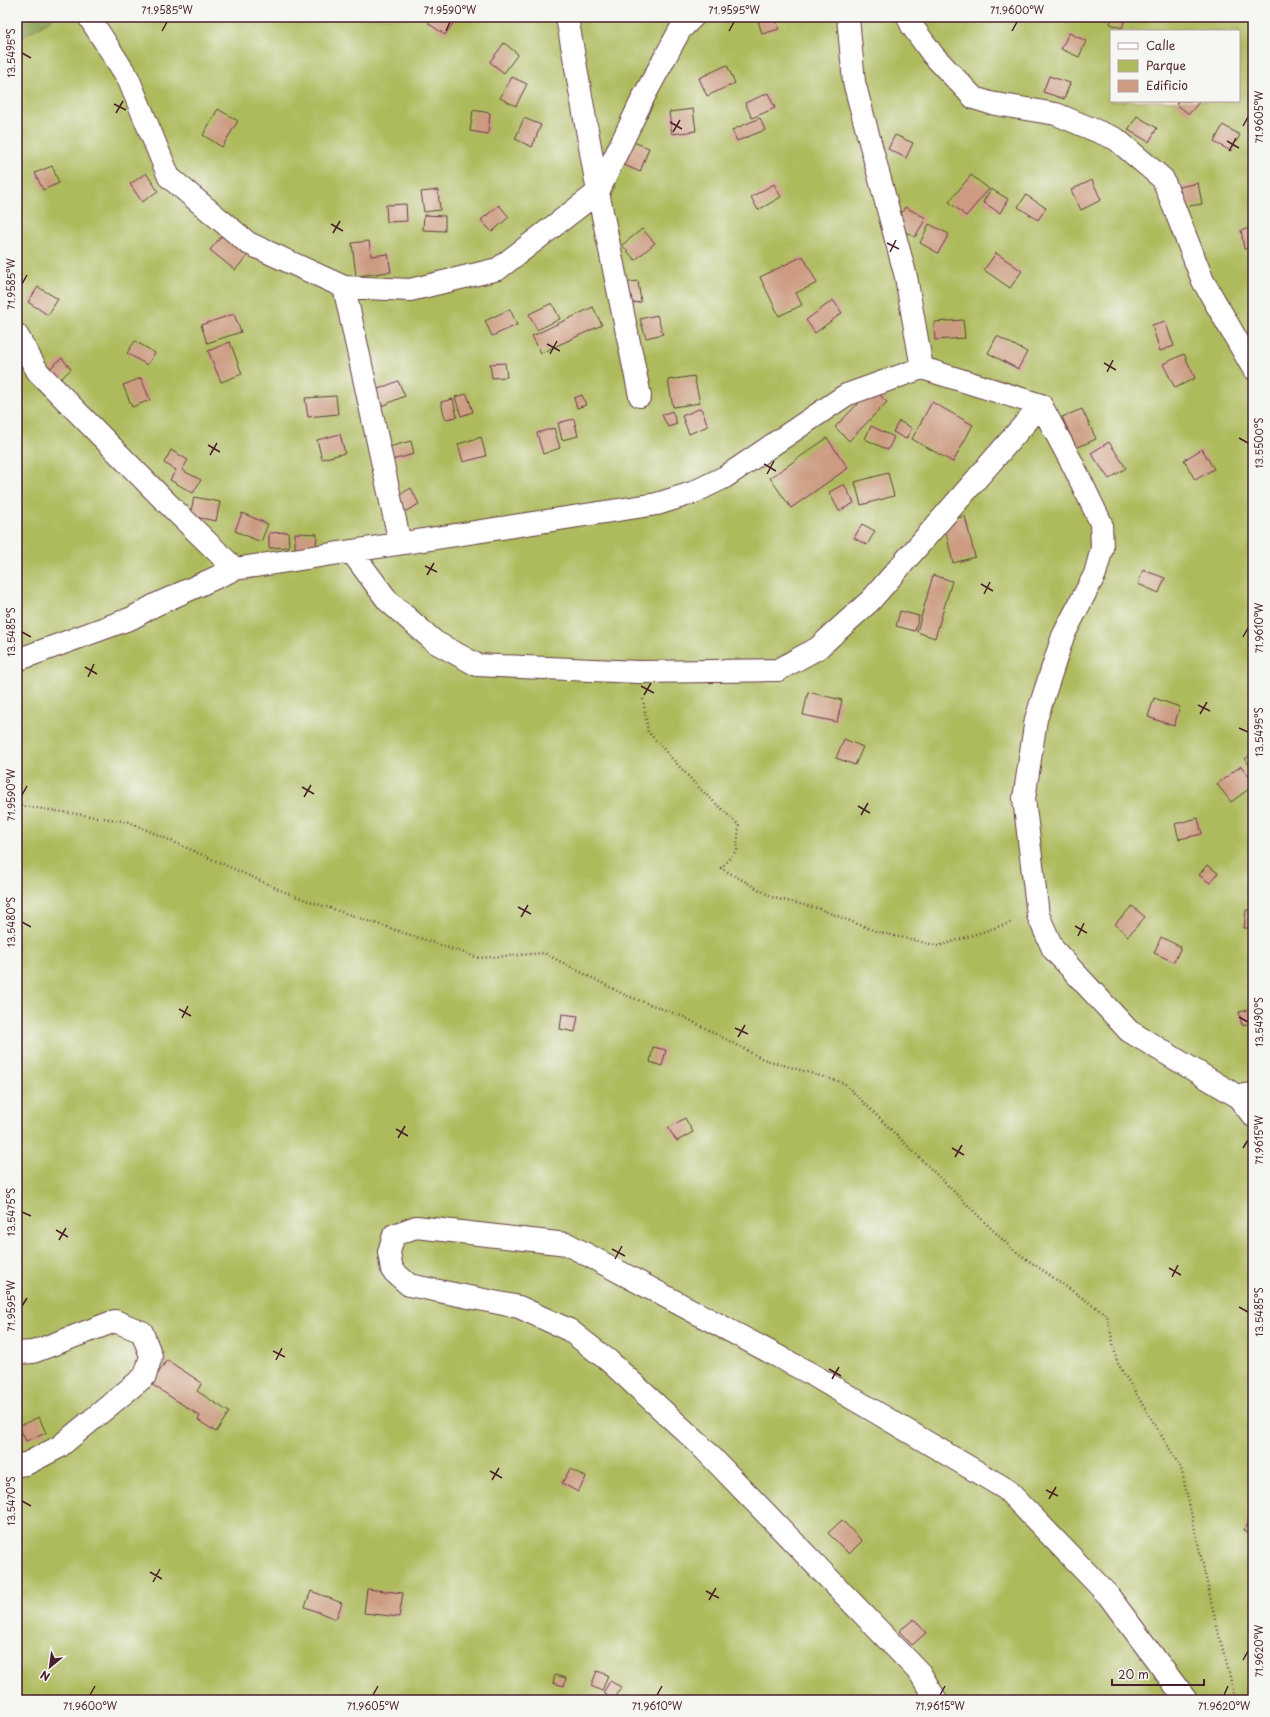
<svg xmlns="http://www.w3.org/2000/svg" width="1270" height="1717" viewBox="0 0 1270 1717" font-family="'Playpen Sans',sans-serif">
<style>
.green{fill:#aebb5d;stroke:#7c6d44;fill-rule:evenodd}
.forest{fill:#8aa354;stroke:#6a6140}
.building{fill:#cc9b81}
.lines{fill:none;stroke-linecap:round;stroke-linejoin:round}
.minor-casing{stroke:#633b41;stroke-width:24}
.path{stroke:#633b41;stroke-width:2.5;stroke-dasharray:1 3;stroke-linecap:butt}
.minor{stroke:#fff;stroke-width:22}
.ticks{fill:none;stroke:#4a1f2b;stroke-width:1.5}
.neatline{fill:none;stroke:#4a1f2b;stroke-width:1.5}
.ticks-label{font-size:10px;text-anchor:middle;fill:#4a1f2b}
</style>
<rect width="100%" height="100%" fill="#f6f6f2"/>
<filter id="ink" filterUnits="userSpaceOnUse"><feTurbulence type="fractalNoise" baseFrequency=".025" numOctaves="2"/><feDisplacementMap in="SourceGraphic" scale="8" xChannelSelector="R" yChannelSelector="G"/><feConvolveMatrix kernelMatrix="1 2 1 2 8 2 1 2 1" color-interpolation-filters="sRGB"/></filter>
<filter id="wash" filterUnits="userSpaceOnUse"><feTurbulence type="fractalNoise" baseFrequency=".012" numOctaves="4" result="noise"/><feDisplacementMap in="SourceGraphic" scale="16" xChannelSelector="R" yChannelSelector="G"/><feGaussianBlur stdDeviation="0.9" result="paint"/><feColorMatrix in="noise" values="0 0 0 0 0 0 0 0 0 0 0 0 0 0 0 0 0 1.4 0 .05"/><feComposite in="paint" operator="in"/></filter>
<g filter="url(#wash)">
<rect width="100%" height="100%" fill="#f3dcbf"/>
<path class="green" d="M55 17H1253V1700H17V40ZM1111 31H1239V101H1111Z"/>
<path class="forest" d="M17 17H55L17 40Z"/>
<g id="blocks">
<path class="building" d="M432 17H455L457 18 445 35 428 23Z
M757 17H775L779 29 762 34Z
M1112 17H1126L1122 28 1110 24Z
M1069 33 1086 41 1079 57 1061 49Z
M504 43 518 54 504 73 490 62Z
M727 65 735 83 707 96 699 78Z
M1049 76 1070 83 1064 99 1043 92Z
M512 77 527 84 516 106 500 98Z
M768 93 775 108 752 118 745 103Z
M1178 101H1200L1189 114 1176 104Z
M218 109 238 121 222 147 203 135Z
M693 109 696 131 672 134 669 112Z
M473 110 490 113 488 134 470 131Z
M1137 116 1157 128 1149 142 1128 130Z
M524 118 541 125 532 147 515 139Z
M760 118 765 130 737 141 732 130Z
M1223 125 1240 135 1231 151 1214 142Z
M895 135 913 143 906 158 888 149Z
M633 142 649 148 640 172 624 165Z
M52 166 59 183 43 190 35 173Z
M146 173 158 191 142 202 130 184Z
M971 175 989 189 966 216 949 202Z
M1092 180 1101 200 1081 210 1071 190Z
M1198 183 1202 204 1183 207 1179 187Z
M774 184 781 197 758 210 751 197Z
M991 189 1008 199 1000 213 983 202Z
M438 190 440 210 424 212 421 192Z
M1026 195 1046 208 1038 220 1018 207Z
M406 204 407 221 387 222 386 205Z
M499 205 509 217 492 232 481 220Z
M905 207 926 218 915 237 895 226Z
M424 215 445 216V231L423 230Z
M929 224 949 234 938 253 920 243Z
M1253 228V248L1244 249 1241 230Z
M642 229 655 243 635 260 622 245Z
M223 234 248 255 235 270 210 250Z
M369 241 371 256 388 254 391 272 356 276 352 243Z
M996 253 1022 271 1010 288 984 270Z
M803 256 817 283 796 293 802 305 779 316 760 277Z
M638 281 641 302 625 304 621 283Z
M38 287 58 299 48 315 28 302Z
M833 300 842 313 815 333 806 320Z
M552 303 560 319 537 330 529 314Z
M593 307 602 325 541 353 532 336Z
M510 309 517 325 492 336 485 321Z
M234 314 241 332 207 343 201 325Z
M657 315 663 334 646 338 640 319Z
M963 320 965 338 935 340 934 322Z
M1165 321 1174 346 1160 351 1152 325Z
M997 336 1027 352 1018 369 988 353Z
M135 341 155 353 147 365 127 353Z
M230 342 242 374 221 382 208 351Z
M1184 354 1195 378 1175 388 1163 364Z
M62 358 71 369 60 380 49 369Z
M505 363 507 377 492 378 490 364Z
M694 376 700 403 673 407 668 380Z
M141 378 150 400 132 407 123 385Z
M398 381 405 396 377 408 371 392Z
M873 388 887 402 849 441 835 427Z
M467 394 473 412 461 416 455 397Z
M582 395 586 405 577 408 574 398Z
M336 396 338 414 308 417 305 398Z
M453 399 457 417 445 419 441 402Z
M932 402 973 425 953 462 912 439Z
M701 408 708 426 689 434 682 416Z
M1082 409 1096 439 1076 448 1062 417Z
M672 411 677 424 668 427 662 415Z
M574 419 578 436 562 440 558 423Z
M899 421 912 428 906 439 893 432Z
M871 426 894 437 888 450 865 439Z
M554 428 560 448 543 454 537 433Z
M340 434 345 453 322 459 317 440Z
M481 437 486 456 463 462 458 444Z
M827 438 848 468 791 508 770 478Z
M411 441 414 454 392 460 389 447Z
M1109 442 1126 468 1109 479 1091 453Z
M1202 449 1214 469 1195 480 1184 460Z
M171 450 188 460 182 470 201 480 193 493 170 480 176 470 164 463Z
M888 473 894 496 861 505 855 482Z
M844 484 854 503 839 511 829 492Z
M411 488 419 504 404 512 396 497Z
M194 497 220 502 216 521 190 516Z
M242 513 268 524 261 542 235 531Z
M965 516 975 557 953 563 943 521Z
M862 524 875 531 867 545 854 538Z
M288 532 289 547 269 548V533Z
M295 533 317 534 316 550H295Z
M1143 570 1165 578 1159 593 1138 584Z
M933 575 952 581 935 638 917 632Z
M900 611 919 616 915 631 896 626Z
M808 692 842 700 837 722 803 715Z
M1154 698 1180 707 1174 726 1148 717Z
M844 739 863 747 855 765 836 758Z
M1253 753V770L1245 759Z
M1241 766 1253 782V786L1231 802 1217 784Z
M1198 818 1202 834 1179 839 1175 824Z
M1207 865 1218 873 1210 883 1199 875Z
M1132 906 1145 917 1128 936 1115 924Z
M1246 910H1253V928H1244Z
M1161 937 1181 947 1174 962 1154 953Z
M1253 1009V1023L1242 1025 1239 1012Z
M562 1014 578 1016 575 1032 560 1029Z
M653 1047 666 1050 662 1066 650 1062Z
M685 1118 693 1132 677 1141 668 1128Z
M167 1360 202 1383 197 1391 229 1412 216 1432 198 1420 200 1416 151 1384Z
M39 1417 46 1433 26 1441 19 1426Z
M570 1469 586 1477 578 1492 562 1483Z
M1253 1510V1534L1244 1530Z
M842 1520 862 1541 849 1554 828 1533Z
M367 1589 403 1593 399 1617 364 1613Z
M311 1591 342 1603 336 1619 305 1607Z
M914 1619 926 1633 912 1645 899 1631Z
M597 1671 608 1675 602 1691 591 1686Z
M555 1675 566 1678 564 1686 553 1683Z
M610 1681 621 1687 615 1699 603 1693Z"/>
</g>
</g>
<g filter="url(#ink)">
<use href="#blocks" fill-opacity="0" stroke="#633b41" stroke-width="1"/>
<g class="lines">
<g class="minor-casing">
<path id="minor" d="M89 17 128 78 169 177 248 243 344 287 410 290 498 269 598 192 644 96 680 30 693 17
M567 17 598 192 640 396
M848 17 854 82 906 277 922 368
M908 17 912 26 933 55 974 98 990 103 1056 114 1116 139 1163 179 1203 281 1253 368
M344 287 400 543
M17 335 38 372 163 499 235 569
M351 551 388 601 435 642 477 665 639 672 778 670 818 648 871 600 1041 405
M17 660 132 618 155 605 235 569 657 504 692 493 725 477 846 395 922 368 1041 405 1073 465 1101 523 1102 548 1095 574 1063 636 1036 719 1024 799 1038 915 1053 949 1129 1031 1237 1096 1253 1094
M1237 1096 1253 1116
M17 1353 33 1352 115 1321 142 1332 151 1356 145 1376 59 1447 26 1464 17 1465
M936 1700 920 1673 699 1444 609 1361 569 1330 519 1307 409 1285 392 1270 389 1252 394 1235 416 1227 567 1244 813 1375 1006 1489 1108 1595 1186 1700"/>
</g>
<path class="path" d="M643 699 648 732 700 789 739 825 737 850 721 868 774 898 817 908 878 932 939 946 1013 922
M17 805 129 822 294 896 479 958 544 953 625 995 684 1017 763 1059 844 1083 1012 1249 1107 1315 1117 1362 1181 1468 1217 1627 1236 1700"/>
<use href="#minor" class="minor"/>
</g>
</g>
<path class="ticks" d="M162 31 167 22M446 31 450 22M729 31 734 22M1012 31 1017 22M22 53 31 58M114 104 126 110M116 113 123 101M670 122 682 129M1243 126 1248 117M673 132 680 120M1227 141 1239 148M1229 151 1236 138M331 224 343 231M333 233 340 221M887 243 899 249M890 252 896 240M22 284 27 275M547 344 560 351M550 354 557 341M1104 363 1116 370M1107 372 1113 360M1239 438 1248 443M208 445 220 452M210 455 217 443M764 464 776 471M767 474 774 461M425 566 437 572M427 575 434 563M981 584 993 591M984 594 990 582M22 632 31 637M1243 637 1248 628M85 667 97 674M88 677 94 664M641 686 654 693M644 695 651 683M1198 705 1210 711M1200 714 1207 702M1239 728 1248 732M302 787 314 794M22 795 27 786M304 797 311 785M858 806 870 813M861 815 868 803M518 907 531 914M521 917 528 905M22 922 31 927M1075 926 1087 933M1078 936 1084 923M179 1009 191 1016M1239 1017 1248 1022M182 1018 188 1006M735 1028 748 1034M738 1037 745 1025M396 1129 408 1136M398 1138 405 1126M952 1148 964 1155M1243 1148 1248 1140M955 1157 962 1145M22 1212 31 1216M56 1230 68 1237M59 1240 66 1228M612 1249 625 1256M615 1259 622 1246M1169 1268 1181 1275M1172 1277 1178 1265M22 1306 27 1298M1239 1307 1248 1312M273 1351 285 1357M276 1360 282 1348M829 1369 841 1376M832 1379 839 1367M490 1471 502 1478M492 1480 499 1468M1046 1490 1058 1496M1049 1499 1056 1487M22 1501 31 1506M150 1572 162 1579M153 1582 160 1569M706 1591 719 1598M709 1600 716 1588M1243 1660 1248 1651M90 1695 95 1686M373 1695 378 1686M657 1695 662 1686M940 1695 945 1686M1224 1695 1228 1686"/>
<rect width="1270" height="1717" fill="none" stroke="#f6f6f2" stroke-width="44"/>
<rect x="1110" y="30" width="130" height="72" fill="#f6f6f2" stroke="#b1a0a2"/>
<rect x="1118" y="43" width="20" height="6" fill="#ffffff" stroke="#b1a0a2"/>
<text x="1146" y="50" font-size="12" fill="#4a1f2b">Calle</text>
<rect x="1118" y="60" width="20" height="12" fill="#aebb5d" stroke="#b1a0a2"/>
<text x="1146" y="70" font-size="12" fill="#4a1f2b">Parque</text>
<rect x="1118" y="80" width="20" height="12" fill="#cc9b81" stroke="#b1a0a2"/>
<text x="1146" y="90" font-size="12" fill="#4a1f2b">Edificio</text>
<g transform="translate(50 1667) rotate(209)" stroke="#f6f6f2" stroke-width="3" paint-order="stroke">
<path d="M0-3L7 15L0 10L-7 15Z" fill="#4a1f2b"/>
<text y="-6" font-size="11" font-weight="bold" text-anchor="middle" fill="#4a1f2b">N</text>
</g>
<path d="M1112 1679v6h92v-6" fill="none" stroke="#4a1f2b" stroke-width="2"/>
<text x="1118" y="1679" font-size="12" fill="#4a1f2b" stroke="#f6f6f2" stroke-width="3" paint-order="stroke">20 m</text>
<rect x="22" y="22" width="1226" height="1673" class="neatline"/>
<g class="ticks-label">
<text x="167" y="14">71.9585°W</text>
<text x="450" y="14">71.9590°W</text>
<text x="734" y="14">71.9595°W</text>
<text x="1017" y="14">71.9600°W</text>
<text transform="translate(11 53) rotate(-90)" y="4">13.5495°S</text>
<text transform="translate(1259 117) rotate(-90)" y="4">71.9605°W</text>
<text transform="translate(11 284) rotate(-90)" y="4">71.9585°W</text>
<text transform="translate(1259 443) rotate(-90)" y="4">13.5500°S</text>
<text transform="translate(1259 628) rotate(-90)" y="4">71.9610°W</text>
<text transform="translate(11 632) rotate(-90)" y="4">13.5485°S</text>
<text transform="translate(1259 732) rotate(-90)" y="4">13.5495°S</text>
<text transform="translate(11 795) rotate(-90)" y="4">71.9590°W</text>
<text transform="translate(11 922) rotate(-90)" y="4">13.5480°S</text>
<text transform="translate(1259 1022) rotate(-90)" y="4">13.5490°S</text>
<text transform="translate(1259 1140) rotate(-90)" y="4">71.9615°W</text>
<text transform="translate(11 1212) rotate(-90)" y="4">13.5475°S</text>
<text transform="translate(11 1306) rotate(-90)" y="4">71.9595°W</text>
<text transform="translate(1259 1312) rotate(-90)" y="4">13.5485°S</text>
<text transform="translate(11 1501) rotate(-90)" y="4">13.5470°S</text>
<text transform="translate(1259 1651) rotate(-90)" y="4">71.9620°W</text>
<text x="90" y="1710">71.9600°W</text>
<text x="373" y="1710">71.9605°W</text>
<text x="657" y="1710">71.9610°W</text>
<text x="940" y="1710">71.9615°W</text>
<text x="1224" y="1710">71.9620°W</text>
</g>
</svg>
